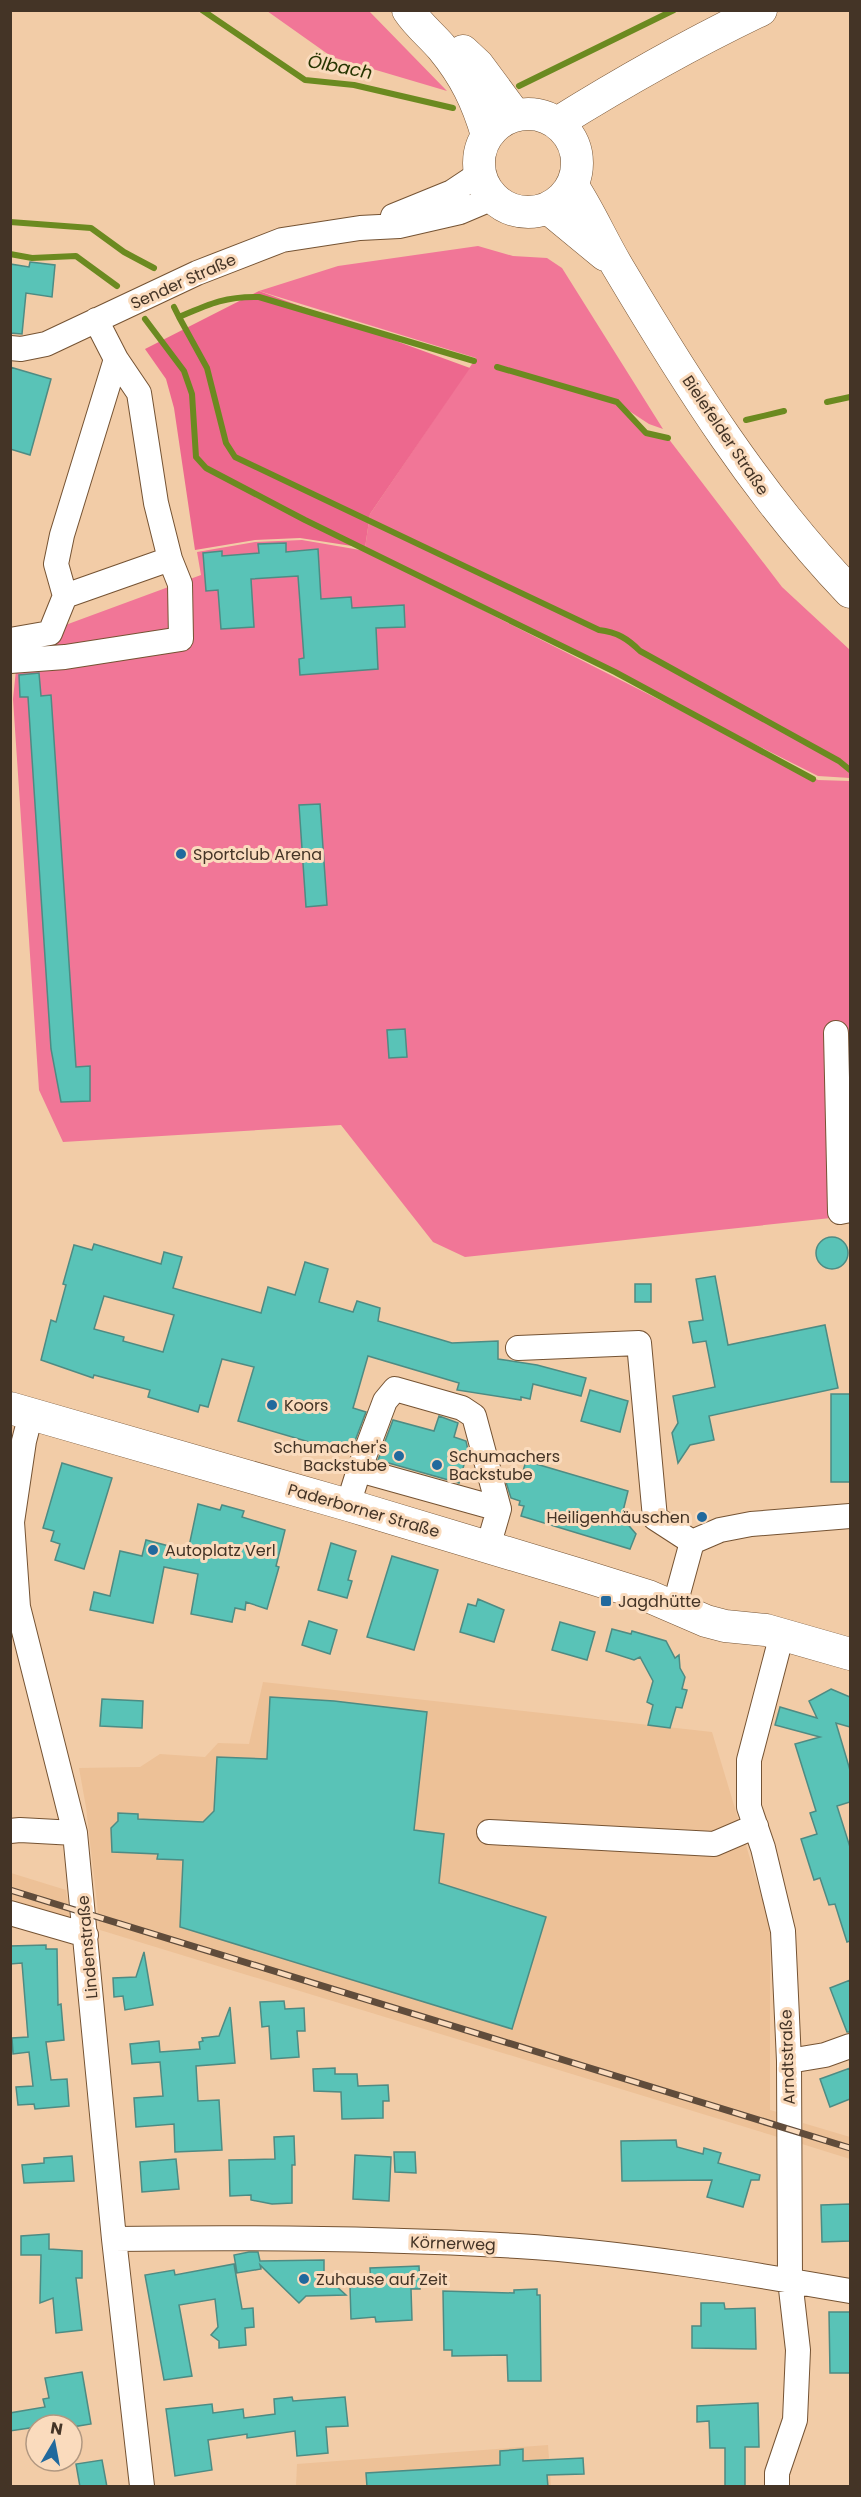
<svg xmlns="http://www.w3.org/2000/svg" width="861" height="2497" viewBox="0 0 861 2497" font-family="Poppins,sans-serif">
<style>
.built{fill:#edc197}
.green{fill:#f17697}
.forest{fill:#ed688e}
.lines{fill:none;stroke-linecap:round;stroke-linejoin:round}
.stream{stroke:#6b8a20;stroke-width:6}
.building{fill:#59c3b7;stroke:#4e8b83;stroke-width:1.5;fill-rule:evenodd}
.minor-casing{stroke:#755333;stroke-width:26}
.major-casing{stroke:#755333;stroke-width:33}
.minor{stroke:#fff;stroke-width:24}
.major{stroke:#fff;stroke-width:32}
.rail-casing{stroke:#604c3b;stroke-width:7}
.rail{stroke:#fadbbd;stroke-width:4.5;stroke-dasharray:14;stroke-linecap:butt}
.poi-dot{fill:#21699d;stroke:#fadbbd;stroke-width:2}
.labels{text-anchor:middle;stroke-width:6;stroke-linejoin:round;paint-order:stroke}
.street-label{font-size:16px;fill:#443426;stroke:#fadbbd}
.poi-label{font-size:16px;fill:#443426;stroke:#fadbbd;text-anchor:start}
.water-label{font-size:18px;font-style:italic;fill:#263500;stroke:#fadbbd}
</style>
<rect width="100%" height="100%" fill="#f2cca7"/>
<path class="built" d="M263 1682 712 1732 770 1925V2110L784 2114 781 2138 100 1930 86 1807 79 1768 140 1767 160 1754 205 1757 218 1743 249 1744Z
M11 1873 66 1890 70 1920 11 1899Z
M803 2123 850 2137V2159L802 2144Z
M548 2445 551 2486H296L297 2464Z"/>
<path class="green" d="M267 11H369L447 91 332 57Z
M478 246 513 256 547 258 562 268 663 429 649 424 620 405 646 433 668 438 782 587 850 650V778L818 776 365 548 370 514 476 358 259 291 338 266Z
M302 540 366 551 818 780 850 781V1216L465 1257 433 1242 341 1125 63 1142 39 1090 13 699 17 660 54 648 60 627 201 575 197 552 255 542Z"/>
<path class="forest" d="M259 291 470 368 370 514 365 548 300 538 255 540 195 550 174 408 166 379 145 349Z"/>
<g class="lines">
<path class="stream" d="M202 10 305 80 354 85 453 108
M519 86 674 10
M10 222 91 228 124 252 154 268
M10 254 32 258 76 256 117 286
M174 307 179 317C209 304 226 296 259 297L474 361
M179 317 207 368 226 443 235 457 599 630C617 632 628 639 640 651L839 761 850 770
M145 319 184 371 192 394 196 457 206 468 305 520 615 672 813 779
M497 367 617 402 646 433 668 438
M827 402 850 397
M746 420 784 411"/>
</g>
<path class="building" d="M30 262 55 265 52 297 26 293 22 334 10 333V264L29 267Z
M10 367 51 379 30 455 10 449Z
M286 543V552L318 549 321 599 351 597 352 608 404 605 405 627 376 628 378 669 300 675 299 659 304 658 298 576 251 579 254 627 221 629 218 590 206 591 203 553 222 551V556L259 553 258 544Z
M39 673 41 696 51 695 76 1067 90 1066V1101L61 1102 51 1049 28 697H20L19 675Z
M320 804 327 905 306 907 299 805Z
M405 1029 407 1057 389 1058 387 1030Z
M816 1253a16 16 0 1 1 32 0a16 16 0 1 1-32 0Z
M94 1244 161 1264 164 1252 182 1257 173 1288 261 1313 268 1287 295 1295 305 1262 328 1269 319 1302 353 1312 357 1301 380 1308 378 1321 452 1343 498 1341V1359L537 1365 586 1378 581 1396 533 1384 530 1399 521 1397V1400L457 1390 459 1383 368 1356 353 1408 366 1412 350 1454 238 1421 254 1367 222 1359 208 1407 200 1405 198 1412 148 1397 150 1390 94 1375 93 1378 41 1360 51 1320 56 1322 66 1285 63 1284 74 1245 92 1250ZM104 1296 174 1315 163 1352 123 1341 124 1337 94 1329Z
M715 1276 728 1345 825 1325 838 1388 709 1416 714 1440 690 1445 678 1463 672 1433 678 1423 673 1396 715 1387 706 1341 693 1343 689 1322 703 1320 696 1279Z
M635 1284H651V1302H635Z
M590 1390 628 1401 620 1432 581 1421Z
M831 1394H850V1482H831Z
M439 1416 458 1423 454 1437 466 1441 468 1450 459 1483 378 1460 393 1420 434 1431Z
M526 1461 628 1491 623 1511 627 1512 624 1520 636 1534 630 1549 521 1516 524 1506 519 1505 520 1501 511 1498 506 1482 521 1478Z
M62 1463 112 1478 84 1569 55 1560 60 1544 51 1541 54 1531 43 1528Z
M198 1504 220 1510 222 1505 244 1511 242 1517 285 1530 276 1566 279 1567 267 1609 246 1602 245 1610 235 1608 232 1622 191 1614 198 1574 164 1567 153 1623 90 1610 94 1592 110 1596 120 1551 142 1556 146 1540 188 1551Z
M331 1543 356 1551 348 1580 352 1581 347 1598 318 1590Z
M392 1556 438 1570 414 1650 367 1637Z
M478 1599 504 1610 494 1642 460 1632 468 1604 476 1606Z
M309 1621 337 1630 330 1654 302 1645Z
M560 1622 595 1632 587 1660 552 1650Z
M612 1629 631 1634 632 1631 666 1641 675 1658 679 1655 680 1668 685 1677 682 1689 687 1690 682 1708 676 1707 670 1728 648 1725 653 1705 647 1702 653 1681 640 1657 634 1660 606 1651Z
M831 1689 850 1697V1727L836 1723 850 1770V1802L837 1806 850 1847V1941L847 1942 835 1904 829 1905 820 1878 814 1880 801 1839 817 1834 810 1813 816 1811 795 1744 820 1737 775 1725 780 1707 817 1718 809 1701Z
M270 1697 334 1701 427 1712 414 1830 444 1834 439 1883 546 1917 512 2029 180 1927 183 1860 157 1859 158 1854 112 1852 111 1828 118 1821V1813L138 1814V1819L203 1822 214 1811 217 1757 267 1759Z
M102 1699 143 1701 142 1728 100 1726Z
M46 1945V1949H57L58 2005 61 2004 64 2040 46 2042 51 2080 67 2079 69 2106 35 2109 34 2104 18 2105 16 2087 33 2086 29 2052 13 2054 12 2038 28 2037 22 1963 10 1964V1946Z
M144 1952 153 2005 125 2010 123 1996 114 1997 113 1978 136 1977Z
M850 1980V2032H847L830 1988Z
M284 2001 285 2009 304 2008 305 2031H297L299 2057 271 2059 269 2026 262 2027 260 2002Z
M230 2007 235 2063 196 2066 198 2101 219 2100 222 2150 175 2152 174 2124 136 2127 134 2098 163 2096 160 2062 132 2064 130 2044 159 2041 160 2052 200 2049 199 2042 203 2041 202 2038 219 2036Z
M335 2068V2074H357L358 2086 388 2085 389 2101H383V2118L342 2119 341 2092 314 2091 313 2069Z
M850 2068V2099L830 2107 820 2079Z
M294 2136 295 2165H292V2203L272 2204 251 2200V2195L230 2196 229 2160 275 2159 274 2137Z
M676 2140 677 2147 703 2154 704 2148 721 2153 718 2163 760 2175 759 2180H751L743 2207 707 2197 712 2180 622 2181 621 2141Z
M394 2152H415L416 2173 395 2172Z
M355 2155 391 2157 389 2201 353 2199Z
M72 2156 74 2181 24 2183 22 2165 44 2163V2158Z
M176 2159 179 2189 142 2192 140 2162Z
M850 2204V2241L822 2242 821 2205Z
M49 2234V2249L82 2251V2278H76L82 2330 56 2333 53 2298 40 2303 41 2255H21V2236Z
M249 2252H258L260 2261 324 2260V2275L346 2295 306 2296 299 2303 260 2265 261 2269 237 2273 234 2255Z
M234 2264 242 2309 253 2308 254 2327 245 2328 246 2345 219 2348V2341L211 2335 218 2327 215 2299 179 2305 192 2376 164 2380 145 2275 174 2270 175 2275Z
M419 2266 420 2289H411L412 2320 376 2322 375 2317 351 2319 350 2287 371 2286 370 2268Z
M537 2289V2295H540L541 2381H508L507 2355 452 2356V2350H444L443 2291 514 2293V2290Z
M701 2303H724L725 2309 755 2308 756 2349 692 2348V2326H701Z
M829 2312H850V2373H830Z
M82 2372 91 2424 72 2427V2425H36V2427L10 2431V2413L45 2407 43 2399 49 2398 45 2378Z
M292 2397 293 2401 345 2397 348 2426 326 2427 328 2453 297 2456 295 2431 247 2438V2434L208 2440 212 2470 175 2476 166 2409 212 2404 213 2413 243 2409 244 2418 275 2414 274 2399Z
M758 2403 759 2447H745V2487H725V2448H710L709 2421 697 2422V2406Z
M523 2449V2461L583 2458 584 2474 547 2475 548 2487H367L366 2473 500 2465V2451Z
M102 2460 107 2487H80L76 2464Z"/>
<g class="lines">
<g class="minor-casing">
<path id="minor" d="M393 216 452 192 479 174
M10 348 21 349 46 344 197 273 282 240 360 228 399 226 460 212 493 198
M65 596 170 559
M10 640 50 633 65 596 56 564 62 535 116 359
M10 661 65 657 181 639 180 584 170 559 156 503 139 393 116 359 96 320
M836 1033 840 1212 850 1210
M518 1348 639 1343 655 1518 692 1542
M31 1414 24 1441 12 1522 18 1607 75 1833 114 2239 142 2486
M359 1470 385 1401 395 1389 462 1408 474 1416 499 1509
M348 1505 359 1470 499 1509 488 1547
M674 1608 692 1542 720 1530 751 1524 850 1516
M10 1831 20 1830 75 1833
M489 1832 714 1844 756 1826
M10 1913 86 1935
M789 2061 825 2055 850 2046
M114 2239C249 2237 383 2238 518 2246 629 2253 741 2272 850 2291
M777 2486V2473L795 2420 798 2350 790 2280 789 2061 783 1931 763 1848 749 1807V1760L782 1634"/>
</g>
<g class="major-casing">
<path id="major" d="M408 10C418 25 431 35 442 48 465 76 477 101 487 135
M463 51 478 65 515 115
M479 163a49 49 0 1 1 98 0a49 49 0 1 1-98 0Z
M557 123C623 82 690 44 761 10
M572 185C590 212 602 241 619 269 687 383 758 496 850 592
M548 208 605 255
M10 1408 348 1505 581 1575 648 1596 706 1621 725 1626 766 1630 850 1654"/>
</g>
<use href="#minor" class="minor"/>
<use href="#major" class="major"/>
<g class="rail-casing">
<path id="rail" d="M10 1890 850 2148"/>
</g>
<use href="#rail" class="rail"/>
</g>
<g class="poi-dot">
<circle cx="181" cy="854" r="6"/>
<circle cx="272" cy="1405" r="6"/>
<circle cx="399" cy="1456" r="6"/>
<circle cx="437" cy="1465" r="6"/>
<circle cx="702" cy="1517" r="6"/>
<circle cx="153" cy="1550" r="6"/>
<rect x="600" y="1595" width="12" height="12" rx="3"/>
<circle cx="304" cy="2279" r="6"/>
</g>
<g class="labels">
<g class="street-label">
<text transform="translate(183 281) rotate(-24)" y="6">Sender Straße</text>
<text transform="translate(726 435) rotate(56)" y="6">Bielefelder Straße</text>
<text transform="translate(364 1510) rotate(16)" y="6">Paderborner Straße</text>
<text transform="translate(87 1947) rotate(-95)" y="6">Lindenstraße</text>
<text transform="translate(787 2057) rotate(-92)" y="6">Arndtstraße</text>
<text transform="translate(453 2243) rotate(2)" y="6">Körnerweg</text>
</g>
<g class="poi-label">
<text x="193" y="860">Sportclub Arena</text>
<text x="284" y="1411">Koors</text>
<text x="387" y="1453" text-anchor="end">Schumacher's<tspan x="387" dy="18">Backstube</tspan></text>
<text x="449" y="1462">Schumachers<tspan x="449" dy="18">Backstube</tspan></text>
<text x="690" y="1523" text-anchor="end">Heiligenhäuschen</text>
<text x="165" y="1556">Autoplatz Verl</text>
<text x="618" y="1607">Jagdhütte</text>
<text x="316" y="2285">Zuhause auf Zeit</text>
</g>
<g class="water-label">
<text transform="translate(340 67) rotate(11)" y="6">Ölbach</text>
</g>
</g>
<rect width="861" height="2497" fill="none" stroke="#443426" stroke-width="24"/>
<g transform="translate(54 2443) rotate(10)"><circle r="28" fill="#fadbbd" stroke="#b19881" stroke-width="1.5"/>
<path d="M0-4.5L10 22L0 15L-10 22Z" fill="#21699d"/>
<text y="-9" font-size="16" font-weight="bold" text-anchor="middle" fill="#443426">N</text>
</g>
</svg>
